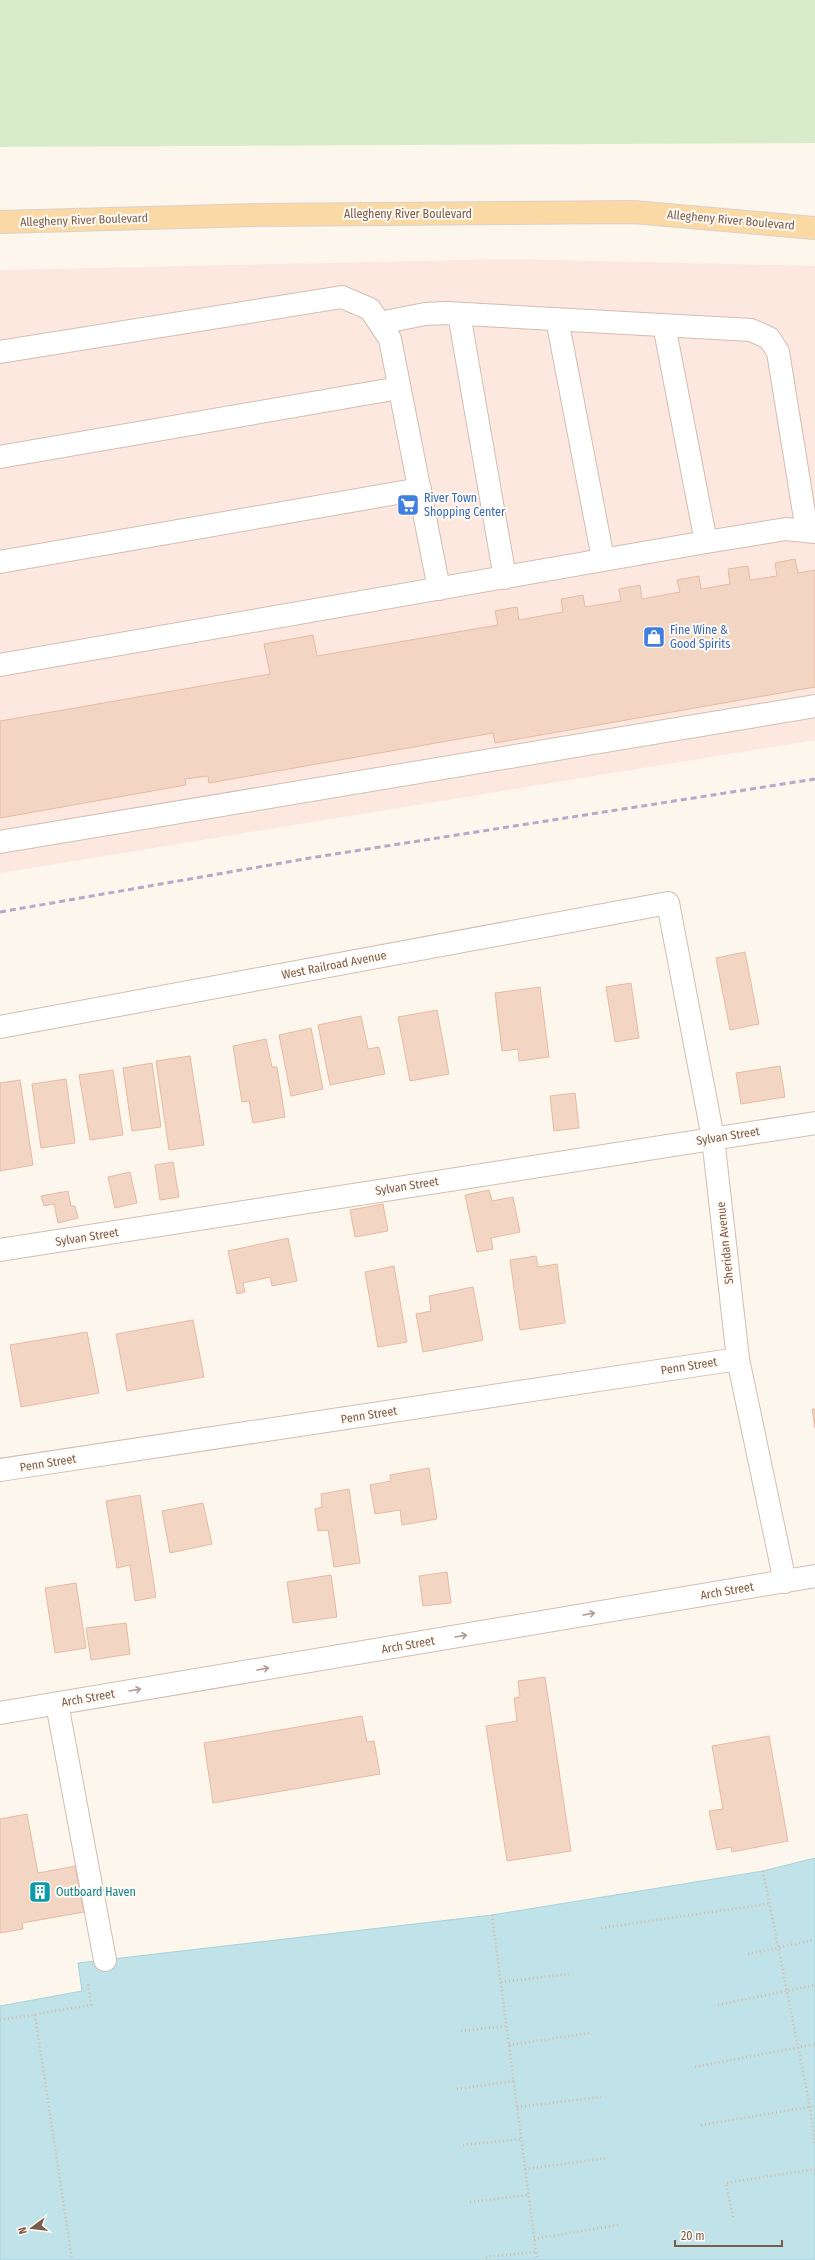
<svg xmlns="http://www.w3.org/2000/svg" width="815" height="2260" viewBox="0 0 815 2260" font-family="'Fira Sans Condensed',sans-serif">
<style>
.commercial{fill:#fde8e0}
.green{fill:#d8ecc9}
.water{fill:#bfe3e8;stroke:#a5d3da}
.building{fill:#f3d5c3;stroke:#e6bba3}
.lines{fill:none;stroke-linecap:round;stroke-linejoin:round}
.minor-casing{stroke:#d1beb0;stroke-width:24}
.major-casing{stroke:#dad1cd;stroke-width:24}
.path{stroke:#d9b8a5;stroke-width:2.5;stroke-dasharray:1 3;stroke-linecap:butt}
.minor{stroke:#fff;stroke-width:22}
.major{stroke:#fbd9a5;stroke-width:22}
.rail{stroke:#b9a8c9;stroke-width:3;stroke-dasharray:6 4;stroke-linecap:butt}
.oneway{stroke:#af9d94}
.labels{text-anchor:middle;stroke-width:4;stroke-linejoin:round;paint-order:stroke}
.street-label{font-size:12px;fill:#7a5c4d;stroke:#fffaf3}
.shop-label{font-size:12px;fill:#366cbe;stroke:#fffaf3;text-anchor:start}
.culture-label{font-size:12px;fill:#0d838f;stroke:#fffaf3;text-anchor:start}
</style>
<rect width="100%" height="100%" fill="#fdf6ec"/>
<path class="commercial" d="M506 259 815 266V740L0 873V270Z"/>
<path class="green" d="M0 0H815V143L0 147Z"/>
<path class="water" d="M815 1858V2260H0V2006L82 1991 78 1963 492 1915 763 1871Z"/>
<path class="building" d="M795 559 798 573 815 570V687L495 743 493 733 209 783 208 776 185 779 186 785 0 818V721L270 674 264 644 313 635 317 656 498 625 495 611 517 607 519 620 563 612 561 599 583 595 585 607 621 601 619 589 640 585 642 599 680 592 677 580 699 576 701 589 730 584 728 569 748 566 750 580 777 576 775 563Z
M745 952 759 1024 730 1030 716 958Z
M631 983 639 1038 615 1042 606 987Z
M540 987 549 1057 519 1061 518 1049 502 1051 495 993Z
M437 1010 449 1074 410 1081 398 1017Z
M361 1016 368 1049 379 1047 385 1074 330 1085 318 1025Z
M311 1028 323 1089 291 1096 279 1035Z
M266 1039 272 1067H277L285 1117 253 1123 249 1101 242 1102 233 1046Z
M190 1056 204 1145 169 1150 156 1061Z
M152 1063 161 1127 132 1131 123 1068Z
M780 1066 785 1097 741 1104 736 1073Z
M113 1070 123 1135 90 1140 79 1075Z
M66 1079 75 1143 41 1148 32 1084Z
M20 1080 33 1165 0 1171V1083Z
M575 1093 579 1128 554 1131 550 1096Z
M173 1162 179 1197 160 1200 155 1165Z
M130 1172 137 1203 115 1208 108 1177Z
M489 1190 492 1201 513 1197 520 1232 491 1238 493 1249 477 1252 465 1195Z
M68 1191 71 1206H75L78 1218 58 1223 54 1204 44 1206 41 1196Z
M383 1204 388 1231 355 1237 350 1210Z
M288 1238 297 1281 272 1286 270 1277 243 1283 245 1292 237 1294 228 1251Z
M536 1256 538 1267 557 1264 565 1323 520 1330 510 1260Z
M394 1266 407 1342 378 1347 365 1272Z
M473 1287 483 1340 423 1352 416 1314 431 1311 429 1296Z
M193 1320 204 1377 127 1391 116 1334Z
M87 1332 99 1393 21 1407 10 1345Z
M812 1409H815V1428Z
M429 1468 437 1519 402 1525 400 1510 375 1514 370 1485 391 1481 390 1475Z
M349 1489 360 1563 334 1567 328 1530 318 1531 315 1509 322 1507 321 1494Z
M140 1495 156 1597 135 1601 130 1565 117 1568 106 1501Z
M203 1503 212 1544 170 1553 162 1511Z
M447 1572 451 1603 423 1606 419 1576Z
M331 1575 337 1617 293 1623 287 1582Z
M76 1583 86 1648 55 1653 45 1588Z
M126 1623 130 1654 91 1660 86 1628Z
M545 1677 571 1851 507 1861 486 1726 517 1721 514 1698 520 1697 518 1681Z
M362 1716 367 1742 374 1741 380 1774 213 1803 204 1743Z
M769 1736 788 1841 732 1852 731 1847 717 1850 709 1811 723 1809 712 1746Z
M27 1814 38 1873 75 1866 84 1912 22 1923 23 1929 0 1933V1819Z"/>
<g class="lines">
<g class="minor-casing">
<path id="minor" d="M459 314 505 578
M557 319 603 559
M380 323 425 314 447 313 751 330 769 338 778 352 807 531
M664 325 706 542
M0 352 342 297 370 309 390 339 439 589
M0 457 399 388
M0 562 420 489
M0 665 706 542 786 529 815 532
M0 842 815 706
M0 1027 668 903 713 1138 738 1359 785 1582
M0 1250 815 1123
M0 1470 738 1359
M57 1704 105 1960
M0 1713 815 1576"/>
</g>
<g class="major-casing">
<path id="major" d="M0 222 256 215 633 212 815 228"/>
</g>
<path class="path" d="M763 1871 810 2107 815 2146
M492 1915 537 2260
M601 1928 768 1904
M748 1954 813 1940
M501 1982 569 1974
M718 2005 815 1985
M35 2015 72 2260
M0 2020 91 2005 88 1984
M461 2031 507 2026
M509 2045 590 2033
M695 2067 815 2044
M457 2089 514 2081
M517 2107 601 2097
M701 2125 815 2106
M463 2145 521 2139
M525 2169 608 2158
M470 2202 528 2195
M733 2217 726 2183 815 2169
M534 2239 618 2225
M486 2257 536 2252"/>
<use href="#minor" class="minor"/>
<use href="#major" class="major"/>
<path class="rail" d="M0 912 316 857 815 779"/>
</g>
<defs><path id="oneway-shaft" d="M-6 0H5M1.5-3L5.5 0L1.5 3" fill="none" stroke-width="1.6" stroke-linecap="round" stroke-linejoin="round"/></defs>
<g class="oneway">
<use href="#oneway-shaft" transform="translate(589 1614) rotate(-10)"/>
<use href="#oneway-shaft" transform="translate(461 1636) rotate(-10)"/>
<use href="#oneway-shaft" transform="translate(263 1669) rotate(-10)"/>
<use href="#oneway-shaft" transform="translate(135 1690) rotate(-10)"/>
</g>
<defs>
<g id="supermarket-square" transform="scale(1.15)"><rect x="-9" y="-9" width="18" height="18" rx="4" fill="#3f7fe0" stroke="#fffaf3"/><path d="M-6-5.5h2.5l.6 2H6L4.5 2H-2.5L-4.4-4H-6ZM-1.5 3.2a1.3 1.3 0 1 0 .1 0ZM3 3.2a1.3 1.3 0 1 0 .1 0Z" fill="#fff"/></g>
<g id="shop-square" transform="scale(1.15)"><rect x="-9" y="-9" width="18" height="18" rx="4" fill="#3f7fe0" stroke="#fffaf3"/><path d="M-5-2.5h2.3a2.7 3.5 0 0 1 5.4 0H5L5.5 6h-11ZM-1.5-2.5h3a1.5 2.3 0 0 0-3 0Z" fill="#fff"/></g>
<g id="building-square" transform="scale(1.15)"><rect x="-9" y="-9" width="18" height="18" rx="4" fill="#0f9aa8" stroke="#fffaf3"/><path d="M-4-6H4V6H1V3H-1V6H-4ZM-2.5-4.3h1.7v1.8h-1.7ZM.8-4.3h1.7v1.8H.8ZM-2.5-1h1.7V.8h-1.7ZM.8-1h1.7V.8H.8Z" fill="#fff"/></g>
</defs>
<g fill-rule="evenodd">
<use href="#supermarket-square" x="408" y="505"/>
<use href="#shop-square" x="654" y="637"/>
<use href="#building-square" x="40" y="1892"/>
</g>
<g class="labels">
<g class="street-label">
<text x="408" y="218">Allegheny River Boulevard</text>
<text transform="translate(84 220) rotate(-2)" y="4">Allegheny River Boulevard</text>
<text transform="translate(731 220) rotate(5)" y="4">Allegheny River Boulevard</text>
<text transform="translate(334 965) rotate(-11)" y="4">West Railroad Avenue</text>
<text transform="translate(728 1136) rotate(-9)" y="4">Sylvan Street</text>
<text transform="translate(407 1186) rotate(-9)" y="4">Sylvan Street</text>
<text transform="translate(87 1237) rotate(-9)" y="4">Sylvan Street</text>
<text transform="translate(725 1243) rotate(-96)" y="4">Sheridan Avenue</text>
<text transform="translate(689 1366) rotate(-9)" y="4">Penn Street</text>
<text transform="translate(369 1415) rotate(-9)" y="4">Penn Street</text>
<text transform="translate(48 1463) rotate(-9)" y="4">Penn Street</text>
<text transform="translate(727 1591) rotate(-10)" y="4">Arch Street</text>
<text transform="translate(408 1645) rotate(-10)" y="4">Arch Street</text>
<text transform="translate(88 1698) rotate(-10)" y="4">Arch Street</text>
</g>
<g class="shop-label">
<text x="424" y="502">River Town<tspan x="424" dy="14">Shopping Center</tspan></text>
<text x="670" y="634">Fine Wine &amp;<tspan x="670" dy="14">Good Spirits</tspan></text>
</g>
<g class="culture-label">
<text x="56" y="1896">Outboard Haven</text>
</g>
</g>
<g transform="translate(32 2228) rotate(255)" stroke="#fffaf3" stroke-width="3" paint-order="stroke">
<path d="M0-3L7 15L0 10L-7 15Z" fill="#7a5c4d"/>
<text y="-6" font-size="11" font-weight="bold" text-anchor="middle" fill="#7a5c4d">N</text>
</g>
<path d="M675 2240v6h107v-6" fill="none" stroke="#7a5c4d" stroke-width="2"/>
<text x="681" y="2240" font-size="12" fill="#7a5c4d" stroke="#fffaf3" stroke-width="3" paint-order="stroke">20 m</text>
</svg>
